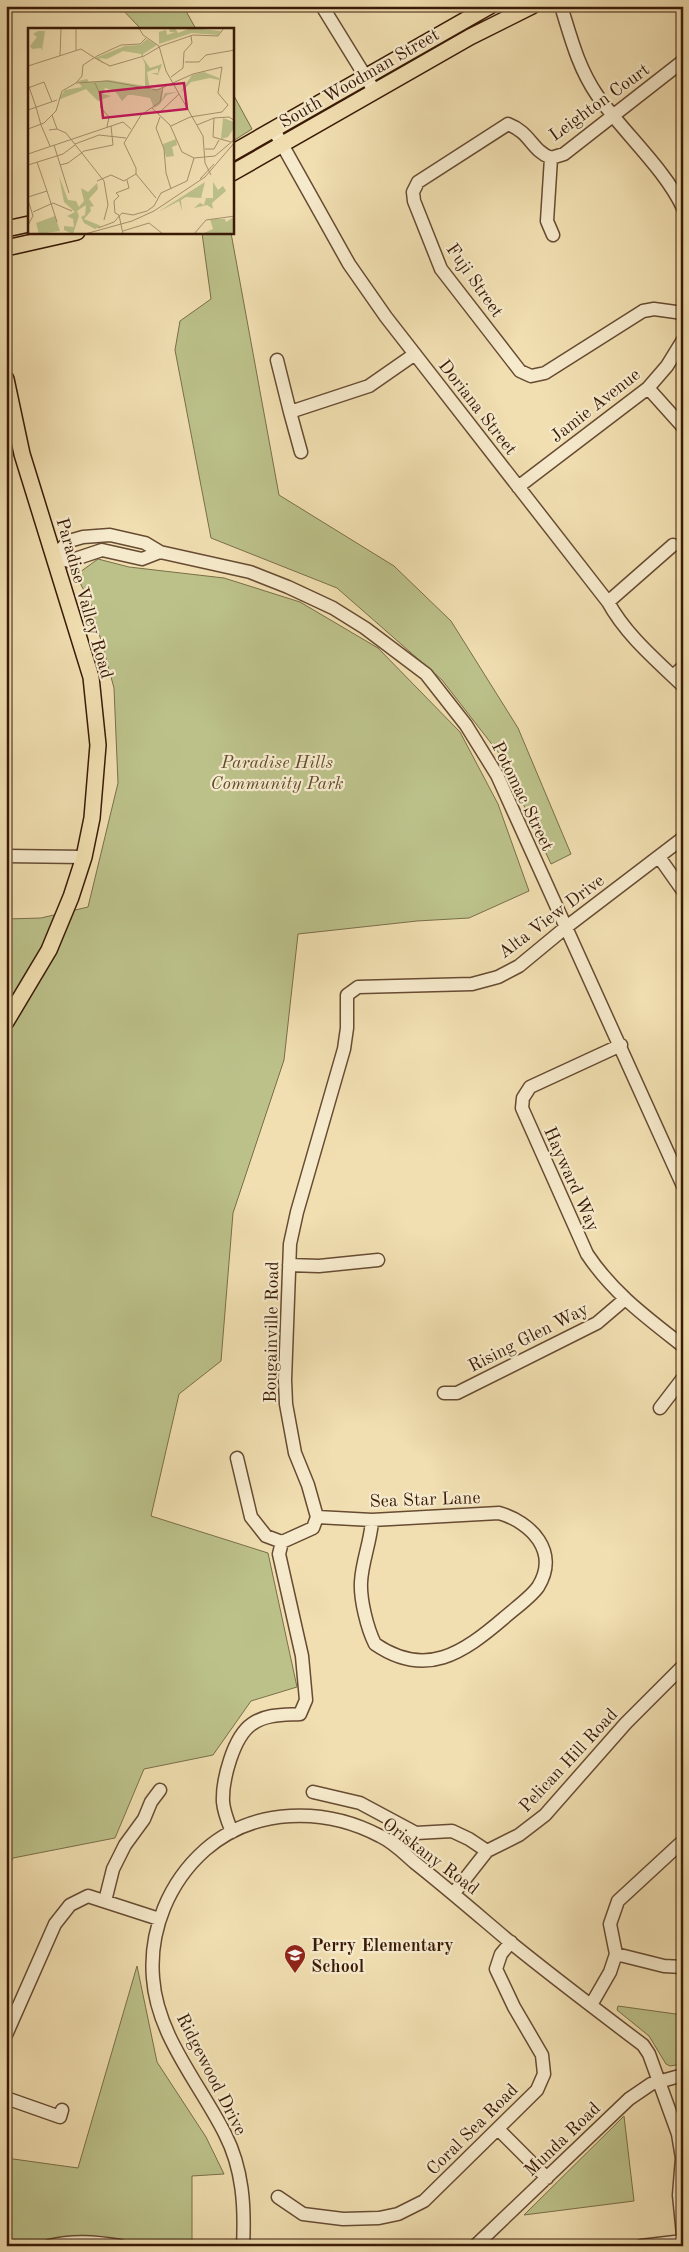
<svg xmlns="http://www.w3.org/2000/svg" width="689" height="2252" viewBox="0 0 689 2252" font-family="'Old Standard TT',serif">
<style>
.green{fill:#bcc18a;stroke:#7a6e48}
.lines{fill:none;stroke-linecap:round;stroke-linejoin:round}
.minor-casing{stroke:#674b32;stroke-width:15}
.major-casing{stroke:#391a07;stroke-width:18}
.minor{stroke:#f6eacc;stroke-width:12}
.major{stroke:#f1dfb1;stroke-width:15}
.labels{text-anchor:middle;stroke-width:4.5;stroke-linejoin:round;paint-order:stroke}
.street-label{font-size:18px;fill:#391a07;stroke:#f6eacc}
.park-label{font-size:18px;font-style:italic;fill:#604c2e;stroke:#f6eacc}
.poi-label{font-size:18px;font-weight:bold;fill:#391a07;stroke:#f6eacc;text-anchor:start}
.inset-road{fill:none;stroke:#a7906d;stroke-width:1}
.view{fill:#c2185b;fill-opacity:0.15;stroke:#c2185b;stroke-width:2.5}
.inset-edge{fill:none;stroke:#391a07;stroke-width:2.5}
</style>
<rect width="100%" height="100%" fill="#f1dfb1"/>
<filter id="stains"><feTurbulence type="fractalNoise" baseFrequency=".004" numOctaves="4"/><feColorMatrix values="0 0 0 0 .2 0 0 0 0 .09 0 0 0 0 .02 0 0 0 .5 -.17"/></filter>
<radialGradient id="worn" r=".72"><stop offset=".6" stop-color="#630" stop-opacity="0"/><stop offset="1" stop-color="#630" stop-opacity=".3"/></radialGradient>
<path class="green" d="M119 6H183L196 29H141Z
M233 94 252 129 233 141H232Z
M202 233H231L279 495 394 566 451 621 518 728 571 854 551 864 501 756 442 680 337 588 211 538 175 350 180 321 211 299Z
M98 559 129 567 224 578 300 602 378 648 460 732 498 804 529 891 469 918 417 921 298 934 284 1060 233 1213 221 1361 179 1394 151 1516 268 1553 297 1687 251 1701 213 1755 144 1769 115 1838 13 1858 6 1875V919L41 918 88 907 118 783 114 688 91 604 79 581 80 572Z
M137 1966 157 2062 206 2137 224 2174 192 2176V2246H6V2158L78 2168Z
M618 2006 683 2015V2064L670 2066 666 2064 649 2036 617 2010Z
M624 2116 634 2201 524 2215Z"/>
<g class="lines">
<g class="minor-casing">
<path id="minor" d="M322 6 375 92
M561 6C571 38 578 67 597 95 622 131 665 169 683 208
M274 130 349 264 386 317 608 602C626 635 656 660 683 686
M551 158C531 150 531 133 508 124L418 182 413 192 414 201 441 269 520 371 531 376 545 373 643 311 654 309 683 313
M551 158 564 154 683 61
M551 158 547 221 553 235
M277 360 290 412 369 386 415 354
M648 388 683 427
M290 412 301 452
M518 487 648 388 667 366 683 340
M53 557 69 541 83 537 110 535 145 543 160 552 250 572 288 587 333 608 365 628 426 674 466 725 497 775 683 1186
M53 557 69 561 102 550 142 559 160 552
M608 602 673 545
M673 676 683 667
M6 856 84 857
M659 857 683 891
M621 1045 530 1087 523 1098 522 1108 587 1254C613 1293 646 1317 683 1346
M289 1265 319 1266 378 1260
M444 1393H457L597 1323 624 1300
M660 1408 683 1378
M237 1458 251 1517 266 1536 282 1542
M317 1517 372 1520 499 1513C531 1522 560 1552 538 1587 530 1598 514 1609 504 1618 463 1653 426 1679 375 1644 367 1628 360 1599 361 1582 362 1561 371 1541 372 1520
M313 1792 360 1803 416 1833 452 1831 469 1839 487 1851
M232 1832C228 1822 224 1813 223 1802 222 1781 233 1737 252 1724 266 1714 284 1715 300 1714L306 1700 302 1656 279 1554 282 1542 313 1528 317 1517 308 1485 295 1453 286 1404 285 1380 290 1244 297 1212 344 1049 347 1028V995L358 987 472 984 498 977 519 966 565 928 683 838
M454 1893 487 1851 519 1835 545 1815 626 1723 683 1666
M105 1901 113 1869 125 1845 144 1819 151 1802 160 1790
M616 1954 664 1966 683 1967
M591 2005 610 1972 616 1954 610 1924 618 1901 683 1841
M6 2035 55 1924 70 1905 88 1896 159 1919
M6 2098 60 2117 62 2110
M498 2129 547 2178
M278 2197 303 2214 343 2219 379 2218 398 2214 424 2201 537 2090 544 2074 542 2055 514 2007 496 1969 501 1954 511 1942
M49 2246C73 2240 96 2242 120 2246
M243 2246C245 2207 243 2169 225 2134 200 2084 157 2036 153 1978 149 1930 169 1882 205 1850 254 1807 325 1807 380 1836 393 1842 404 1853 414 1862 447 1888 478 1915 510 1942 553 1977 598 2011 643 2045L649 2054 678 2134 682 2158 679 2195 683 2235
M475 2246 629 2099 651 2084 683 2075
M641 2246 683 2241"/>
</g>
<g class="major-casing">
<path id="major" d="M232 153 490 6
M232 173 470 37 532 6
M6 229 29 224
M6 248 77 232
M6 379 22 454 91 677 98 745 92 818 84 857 71 897 49 950 6 1022"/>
</g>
<use href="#minor" class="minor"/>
<use href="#major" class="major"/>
</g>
<defs>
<g id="school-pin" transform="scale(1.125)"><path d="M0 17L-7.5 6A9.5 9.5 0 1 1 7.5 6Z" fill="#8f2418" stroke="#f6eacc"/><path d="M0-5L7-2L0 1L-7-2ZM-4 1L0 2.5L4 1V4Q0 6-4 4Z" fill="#fff"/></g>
</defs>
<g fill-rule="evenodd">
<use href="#school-pin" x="295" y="1955"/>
</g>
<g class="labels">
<g class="street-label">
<text transform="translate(359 78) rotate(-30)" y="6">South Woodman Street</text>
<text transform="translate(599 102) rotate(-36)" y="6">Leighton Court</text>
<text transform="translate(475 280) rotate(55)" y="6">Fuji Street</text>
<text transform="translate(595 405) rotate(-38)" y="6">Jamie Avenue</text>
<text transform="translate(478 407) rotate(52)" y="6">Doriana Street</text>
<text transform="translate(85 598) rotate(74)" y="6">Paradise Valley Road</text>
<text transform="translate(523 796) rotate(64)" y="6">Potomac Street</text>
<text transform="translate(551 916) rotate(-37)" y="6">Alta View Drive</text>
<text transform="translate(572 1179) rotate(66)" y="6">Hayward Way</text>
<text transform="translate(271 1332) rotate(-89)" y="6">Bougainville Road</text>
<text transform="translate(528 1337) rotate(-27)" y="6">Rising Glen Way</text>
<text transform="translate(425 1499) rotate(-2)" y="6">Sea Star Lane</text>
<text transform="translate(568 1760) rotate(-47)" y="6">Pelican Hill Road</text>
<text transform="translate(431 1856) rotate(37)" y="6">Oriskany Road</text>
<text transform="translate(212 2074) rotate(63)" y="6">Ridgewood Drive</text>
<text transform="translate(472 2129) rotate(-45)" y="6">Coral Sea Road</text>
<text transform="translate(562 2139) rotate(-44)" y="6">Munda Road</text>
</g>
<g class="park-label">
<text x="277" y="768">Paradise Hills<tspan x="277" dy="21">Community Park</tspan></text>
</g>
<g class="poi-label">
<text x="311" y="1951">Perry Elementary<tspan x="311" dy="21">School</tspan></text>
</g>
</g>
<g transform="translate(28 28)">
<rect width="206" height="206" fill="#f1dfb1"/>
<path d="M141 0H147L150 5 163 0 193 3 190 7 164 5 131 16V4L138 2 139 7 147 4H142ZM10 3H17L14 23 13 20 4 21 2 18 9 9 5 6ZM119 11 129 17 115 26V30L122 40 134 36 130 47 123 45H130V40L119 44 122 62 135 61 134 72 137 65 150 64 139 67 131 77 126 80 122 70 105 67H100L94 73 87 63 77 60 75 66 83 68 70 73 58 61 30 72 37 62 54 59 50 53 59 51 61 54 81 52 117 58V36L113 26 95 23 79 31 71 30 76 36 67 30 97 18 112 17ZM176 44 191 50V52L182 50 163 54 152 65 164 47ZM195 90 206 94V100L200 109 193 111ZM148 111 149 117 144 119 146 128 138 129 135 116ZM31 148 40 172 48 173 51 179 56 173 53 160 60 164 69 155 70 161 61 171 66 178 62 179 63 183 56 191 73 198 67 201 56 195 53 189 57 187 58 177 49 183 51 188 45 206 36 202V198L46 199 45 191 39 188 47 184 36 174ZM177 154 173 170 158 169 153 172 154 183 151 173 130 184ZM185 154 190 162 195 158 198 163 184 175 185 181 179 177 166 180 172 175 176 177 178 170H185ZM27 188 32 203 11 206 8 195ZM206 189V206H174L185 201 182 191H197L198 194Z" fill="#bcc18a"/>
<path class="inset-road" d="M111 0 115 7 131 18 138 43 175 108 177 135 183 147M48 22V0M32 28 33 0M67 30 82 38 116 28 133 18 165 7 190 8 196 0M157 34H171L178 27 207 22M0 38 53 21 67 30M194 39 190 65 200 77M143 49 155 40 156 24 164 15 163 8M48 55 54 48 55 37 69 28 93 17 112 16 119 9M67 55 72 66 73 80 81 89 79 99M0 56 8 79M0 60 16 54 24 74M8 79 13 97M124 80 142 97 154 124 166 130M0 82 29 72M130 86 151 66M132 89 128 100 136 121 138 145 143 161M162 89 194 84 200 77M186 90 185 109 203 114M13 97 22 118M169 97 186 90 201 89 207 93M143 98 162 89M0 101 16 95 28 83 34 63 48 55 79 53 129 62 165 46 194 39M29 101 38 105 76 153 80 177 76 192M21 102 29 101 24 87M96 115 113 87 132 74 135 59M96 115 108 140V146M47 116 71 107 98 110M26 117 41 165M177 121H186L191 112M0 126 95 94 103 101M9 134 19 163M0 137 35 126 47 117M32 137 40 135 56 123 85 117 83 98M108 146 128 170M172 151 186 136M69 153 83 147 96 153 108 146M0 169 19 163 29 194M0 172 5 188 0 197M5 184 25 175 44 183M91 187 87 185 86 173 91 168 88 165 101 160 99 152M91 187 95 206M70 200 86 194 94 185 105 187 119 183 126 178 133 165 159 153 166 130 187 128 207 111M95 203 121 195 135 206M57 206 104 193 126 183 177 149 207 114M166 206 178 192 207 188"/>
<path class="view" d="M156 55 159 81 75 90 72 64Z"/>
<rect width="206" height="206" class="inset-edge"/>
</g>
<rect width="689" height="2252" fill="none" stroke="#f1dfb1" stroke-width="25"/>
<rect x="8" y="8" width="674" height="2237" fill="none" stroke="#391a07" stroke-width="2.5"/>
<rect x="12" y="12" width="664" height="2227" fill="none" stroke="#391a07"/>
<rect width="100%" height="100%" filter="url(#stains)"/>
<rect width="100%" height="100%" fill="url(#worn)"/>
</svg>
